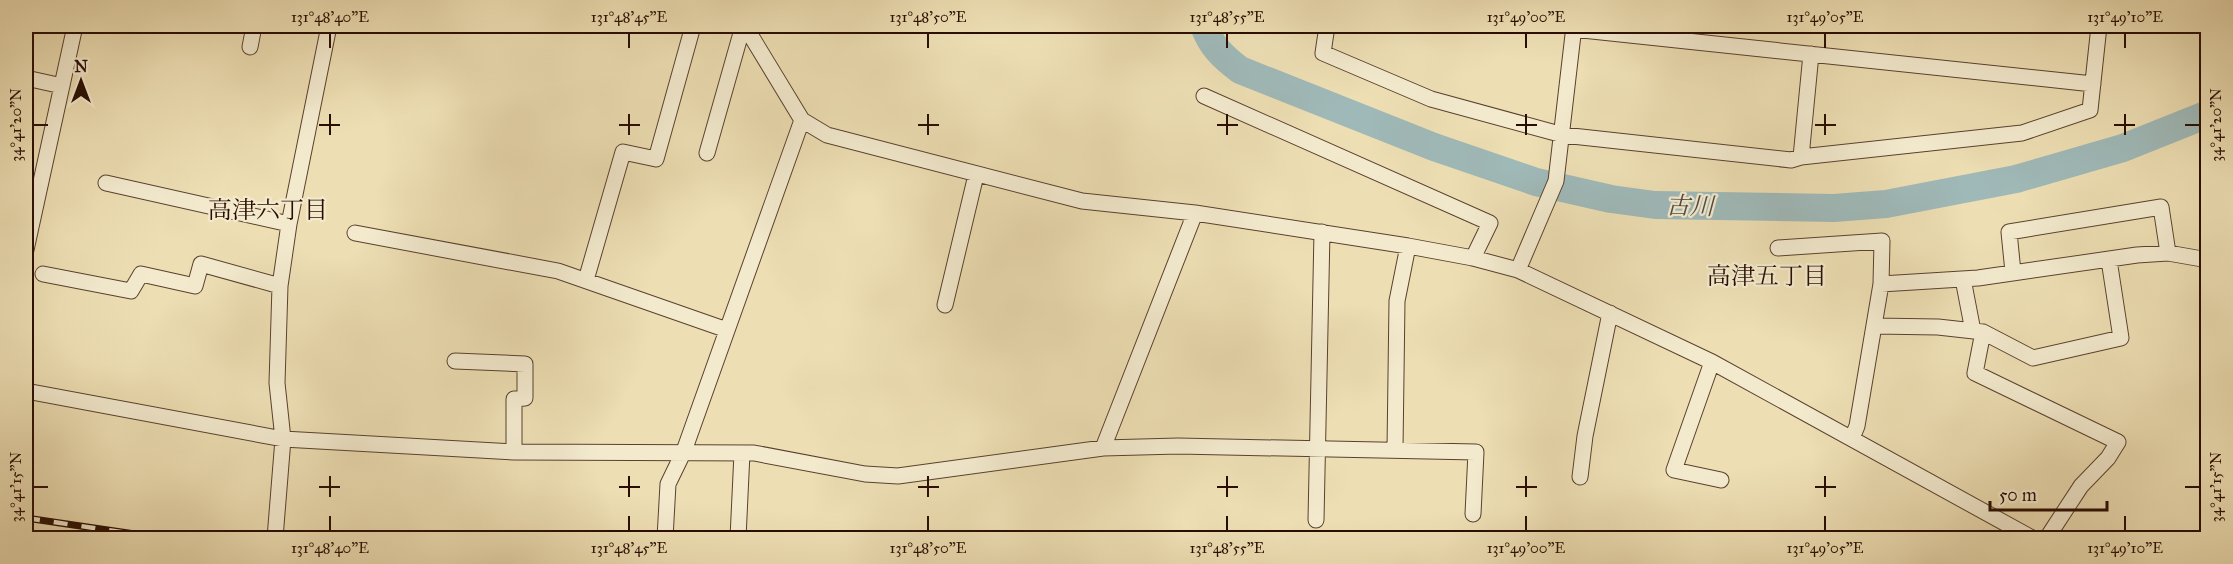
<svg xmlns="http://www.w3.org/2000/svg" width="2233" height="564" viewBox="0 0 2233 564" font-family="'IM FELL Great Primer','Noto Serif JP',serif">
<style>
.lines{fill:none;stroke-linecap:round;stroke-linejoin:round}
.river{stroke:#9fb9b8;stroke-width:28}
.street-casing{stroke:#5a412e;stroke-width:17}
.street{stroke:#f3eace;stroke-width:15}
.rail-casing{stroke:#290d02;stroke-width:7}
.rail{stroke:#f3eace;stroke-width:4.5;stroke-dasharray:14;stroke-linecap:butt}
.ticks{fill:none;stroke:#290d02;stroke-width:2}
.labels{text-anchor:middle;stroke-width:4.5;stroke-linejoin:round;paint-order:stroke}
.water-label{font-size:24px;font-style:italic;fill:#524942;stroke:#f3eace}
.neighbourhood-label{font-size:24px;fill:#290d02;stroke:#f3eace}
.neatline{fill:none;stroke:#290d02;stroke-width:2}
.ticks-label{font-size:15px;text-anchor:middle;fill:#290d02}
</style>
<rect width="100%" height="100%" fill="#eddeb3"/>
<filter id="stains"><feTurbulence type="fractalNoise" baseFrequency=".00333" numOctaves="4"/><feColorMatrix values="0 0 0 0 .2 0 0 0 0 .09 0 0 0 0 .02 0 0 0 .5 -.17"/></filter>
<radialGradient id="worn" r=".72"><stop offset=".6" stop-color="#630" stop-opacity="0"/><stop offset="1" stop-color="#630" stop-opacity=".3"/></radialGradient>
<g class="lines">
<path class="river" d="M1204 26C1211 46 1223 57 1240 70L1434 147 1536 182 1611 199 1655 205 1834 208 1886 204 2016 179 2123 148 2208 114"/>
<g class="street-casing">
<path id="street" d="M745 26 802 120 827 135 1082 201 1195 213 1408 246 1473 258 1518 270 1712 362 2032 538
M1327 26 1323 53 1431 99 1563 135 1791 160 1801 157 1811 54
M1573 29 2093 84
M250 47 254 26
M26 78 62 86
M1204 96 1490 223 1473 258
M707 153 743 26
M1801 157 2022 133 2090 110 2099 26
M106 183 289 224
M355 233 558 271 727 330
M1778 248 1882 241 1881 284 1978 278 2137 255 2168 253 2208 260
M26 250 75 26
M1518 270 1556 181 1574 26
M2013 272 2009 232 2161 207 2168 253
M43 274 131 291 141 274 195 286 201 264 280 286
M1963 279 1973 331
M586 280 623 152 656 159 693 26
M945 305 976 175
M1875 326 1938 327 1983 332 2033 358 2121 338 2109 260
M1983 332 1975 373 2118 442 2108 458 2081 486 2047 538
M455 361 525 364V398L514 399V452
M1712 362 1674 470 1721 480
M26 391 283 439 514 452 754 453 865 474 898 476 1103 448 1178 446 1476 452 1473 514
M1852 438 1857 426 1881 284
M1103 448 1195 213
M1395 449 1397 301 1408 246
M1580 477 1585 436 1610 313
M1316 520 1322 232
M275 538 283 439 277 383 280 286 289 224 329 26
M665 538 668 484 684 451 802 120
M738 538 742 453"/>
</g>
<use href="#street" class="street"/>
<g class="rail-casing">
<path id="rail" d="M26 518 162 538"/>
</g>
<use href="#rail" class="rail"/>
</g>
<path class="ticks" d="M330 33V48M629 33V48M928 33V48M1227 33V48M1526 33V48M1825 33V48M2125 33V48M330 114V135M629 114V135M928 114V135M1227 114V135M1526 114V135M1825 114V135M2125 114V135M33 125H48M319 125H340M619 125H640M918 125H939M1217 125H1238M1516 125H1537M1815 125H1836M2114 125H2135M2185 125H2200M330 476V497M629 476V497M928 476V497M1227 476V497M1526 476V497M1825 476V497M33 487H48M319 487H340M619 487H640M918 487H939M1217 487H1238M1516 487H1537M1815 487H1836M2185 487H2200M330 516V531M629 516V531M928 516V531M1227 516V531M1526 516V531M1825 516V531M2125 516V531"/>
<g class="labels">
<g class="water-label">
<text transform="translate(1690 206) rotate(1)" y="8">古川</text>
</g>
<g class="neighbourhood-label">
<text x="268" y="218">高津六丁目</text>
<text x="1767" y="284">高津五丁目</text>
</g>
</g>
<rect width="2233" height="564" fill="none" stroke="#eddeb3" stroke-width="66"/>
<g transform="translate(81 81)" stroke="#f3eace" stroke-width="4.5" paint-order="stroke">
<path d="M0-4.5L10 22L0 15L-10 22Z" fill="#290d02"/>
<text y="-9" font-size="16" font-weight="bold" text-anchor="middle" fill="#290d02">N</text>
</g>
<path d="M1990 501v9h117v-9" fill="none" stroke="#290d02" stroke-width="3"/>
<text x="1999" y="501" font-size="18" fill="#290d02" stroke="#f3eace" stroke-width="4.5" paint-order="stroke">50 m</text>
<rect x="33" y="33" width="2167" height="498" class="neatline"/>
<g class="ticks-label">
<text x="330" y="22">131°48'40"E</text>
<text x="629" y="22">131°48'45"E</text>
<text x="928" y="22">131°48'50"E</text>
<text x="1227" y="22">131°48'55"E</text>
<text x="1526" y="22">131°49'00"E</text>
<text x="1825" y="22">131°49'05"E</text>
<text x="2125" y="22">131°49'10"E</text>
<text transform="translate(16 125) rotate(-90)" y="5">34°41'20"N</text>
<text transform="translate(2216 125) rotate(-90)" y="5">34°41'20"N</text>
<text transform="translate(16 487) rotate(-90)" y="5">34°41'15"N</text>
<text transform="translate(2216 487) rotate(-90)" y="5">34°41'15"N</text>
<text x="330" y="553">131°48'40"E</text>
<text x="629" y="553">131°48'45"E</text>
<text x="928" y="553">131°48'50"E</text>
<text x="1227" y="553">131°48'55"E</text>
<text x="1526" y="553">131°49'00"E</text>
<text x="1825" y="553">131°49'05"E</text>
<text x="2125" y="553">131°49'10"E</text>
</g>
<rect width="100%" height="100%" filter="url(#stains)"/>
<rect width="100%" height="100%" fill="url(#worn)"/>
</svg>
